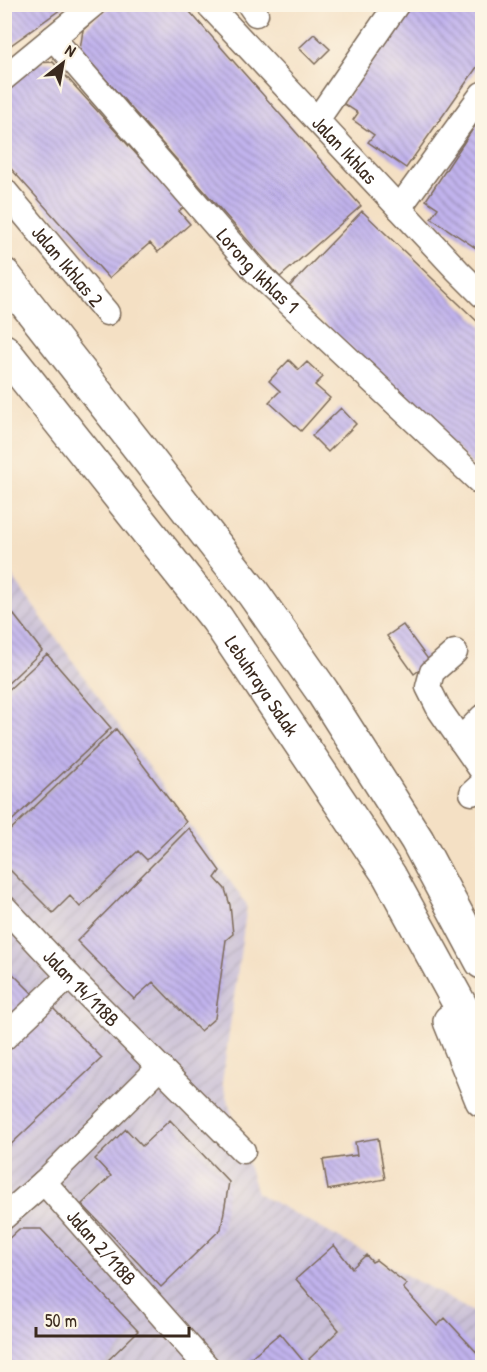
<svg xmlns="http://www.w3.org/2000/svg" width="487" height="1372" viewBox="0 0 487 1372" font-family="'Patrick Hand',sans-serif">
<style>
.industrial{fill:url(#industrial-furrows)}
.building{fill:url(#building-back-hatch)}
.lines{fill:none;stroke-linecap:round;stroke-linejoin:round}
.minor-casing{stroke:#7c6a58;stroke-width:27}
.highway-casing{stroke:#7c6a58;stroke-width:36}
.minor{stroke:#fff;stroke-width:24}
.highway{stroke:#fff;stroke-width:33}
.labels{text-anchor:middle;stroke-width:6;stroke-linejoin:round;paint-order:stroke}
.street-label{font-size:20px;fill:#3b2a1e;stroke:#fcf5e5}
</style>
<defs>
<pattern id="industrial-furrows" width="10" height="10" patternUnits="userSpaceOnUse" patternTransform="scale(1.5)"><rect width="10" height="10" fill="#c9bfd7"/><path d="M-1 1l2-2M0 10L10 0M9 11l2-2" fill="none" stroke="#aea4b8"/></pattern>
<pattern id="building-back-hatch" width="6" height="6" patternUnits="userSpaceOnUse" patternTransform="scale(1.5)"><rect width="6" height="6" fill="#c1b3ed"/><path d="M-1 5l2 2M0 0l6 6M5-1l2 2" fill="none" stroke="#9e92bf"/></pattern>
</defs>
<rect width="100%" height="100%" fill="#fcf5e5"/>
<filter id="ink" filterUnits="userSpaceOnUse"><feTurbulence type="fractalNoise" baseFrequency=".0167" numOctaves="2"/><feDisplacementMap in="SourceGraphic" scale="12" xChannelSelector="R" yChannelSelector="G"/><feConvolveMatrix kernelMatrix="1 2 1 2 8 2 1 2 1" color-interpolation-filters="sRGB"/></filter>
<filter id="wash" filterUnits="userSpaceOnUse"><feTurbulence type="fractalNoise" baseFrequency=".008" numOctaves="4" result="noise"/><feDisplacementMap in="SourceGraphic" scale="24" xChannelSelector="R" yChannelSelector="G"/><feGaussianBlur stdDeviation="1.35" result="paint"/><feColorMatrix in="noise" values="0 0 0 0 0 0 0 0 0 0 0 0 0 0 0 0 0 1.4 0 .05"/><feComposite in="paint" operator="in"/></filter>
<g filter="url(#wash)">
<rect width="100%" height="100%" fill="#f4e0c4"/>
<path class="industrial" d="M4 565 247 905 222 1083 257 1193 482 1317V1367H5Z"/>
<g id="blocks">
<path class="building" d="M4 4H68L4 50Z
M112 4H183L361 206 280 277 80 50 83 30Z
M412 4H482V60L406 168 368 142 374 135 353 120 358 113 343 103Z
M314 34 330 49 315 64 299 48Z
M53 62 184 207 179 211 190 224 158 252 150 243 109 278 4 161V90L35 63Z
M482 115V252L431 218 438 208 426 200Z
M362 211 482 326V474L288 288Z
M289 360 299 370 307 362 323 377 315 385 330 398 301 431 269 402 280 391 269 381Z
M341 408 356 424 328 452 312 436Z
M4 602 42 651 4 687Z
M403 625 430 662 414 674 387 636Z
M47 654 111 728 4 828V694Z
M116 729 186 822 147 860 138 851 80 907 70 896 53 913 4 864V836Z
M189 828 220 871 215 878 225 889 230 905 233 934 226 940 215 1018 200 1031 153 982 134 999 77 941Z
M4 965 35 996 4 1026Z
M49 1004 102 1058 4 1151V1047Z
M170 1120 229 1182 221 1229 161 1287 82 1204 111 1176 95 1159 126 1129 142 1146Z
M378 1138 385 1179 328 1190 323 1160 357 1155 355 1142Z
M19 1229H41L138 1331 100 1368H4V1277L13 1269 4 1260V1243Z
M334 1245 352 1268 366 1255 372 1262 376 1260 407 1284 403 1288 437 1326 445 1318 482 1358V1368H317L309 1359 339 1330 296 1279Z
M280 1333 309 1368H238Z"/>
</g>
</g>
<g filter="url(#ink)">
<use href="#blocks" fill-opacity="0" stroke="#7c6a58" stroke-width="1.5"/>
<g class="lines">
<g class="minor-casing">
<g id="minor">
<path id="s1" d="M208 4 458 271 482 295"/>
<path d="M249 4 256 14"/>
<path id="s2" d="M53 38 256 272 482 484"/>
<path d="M4 78 94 4"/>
<path d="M317 120 397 4"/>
<path id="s3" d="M4 190 107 313"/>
<path d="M399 208 482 94"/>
<path d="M455 652 432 672 428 687 439 709 482 771"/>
<path d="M460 740 482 717"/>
<path d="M472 793 482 784"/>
<path id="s4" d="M4 907 69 976 243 1151"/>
<path d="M4 1038 69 976"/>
<path id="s5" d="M44 1182 208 1368"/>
<path d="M4 1217 44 1182 160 1067"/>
</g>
</g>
<g class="highway-casing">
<g id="highway">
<path d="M4 275 253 593 322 691 417 840 482 962"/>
<path id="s6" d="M4 351 217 619 389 875 482 1045"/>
<path d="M450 1021 482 1100"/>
</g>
</g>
<use href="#minor" class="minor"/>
<use href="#highway" class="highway"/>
</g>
</g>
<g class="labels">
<g class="street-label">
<text dy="7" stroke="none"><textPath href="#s1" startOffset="200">Jalan Ikhlas</textPath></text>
<text dy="7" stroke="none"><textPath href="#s3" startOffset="99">Jalan Ikhlas 2</textPath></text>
<text dy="7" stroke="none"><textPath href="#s2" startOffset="310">Lorong Ikhlas 1</textPath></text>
<text dy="7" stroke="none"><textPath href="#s6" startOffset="423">Lebuhraya Salak</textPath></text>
<text dy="7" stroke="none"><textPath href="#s4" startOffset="112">Jalan 14/118B</textPath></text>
<text dy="7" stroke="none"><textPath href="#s5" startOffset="87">Jalan 2/118B</textPath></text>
</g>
</g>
<rect width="487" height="1372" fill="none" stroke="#fcf5e5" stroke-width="24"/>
<g transform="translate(63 63) rotate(31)" stroke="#fcf5e5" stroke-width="4.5" paint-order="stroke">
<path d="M0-4.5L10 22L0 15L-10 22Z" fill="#3b2a1e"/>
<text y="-9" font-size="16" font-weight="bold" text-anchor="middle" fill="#3b2a1e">N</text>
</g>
<path d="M36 1327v9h153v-9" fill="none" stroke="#3b2a1e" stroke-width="3"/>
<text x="45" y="1327" font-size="18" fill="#3b2a1e" stroke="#fcf5e5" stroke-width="4.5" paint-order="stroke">50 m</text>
</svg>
